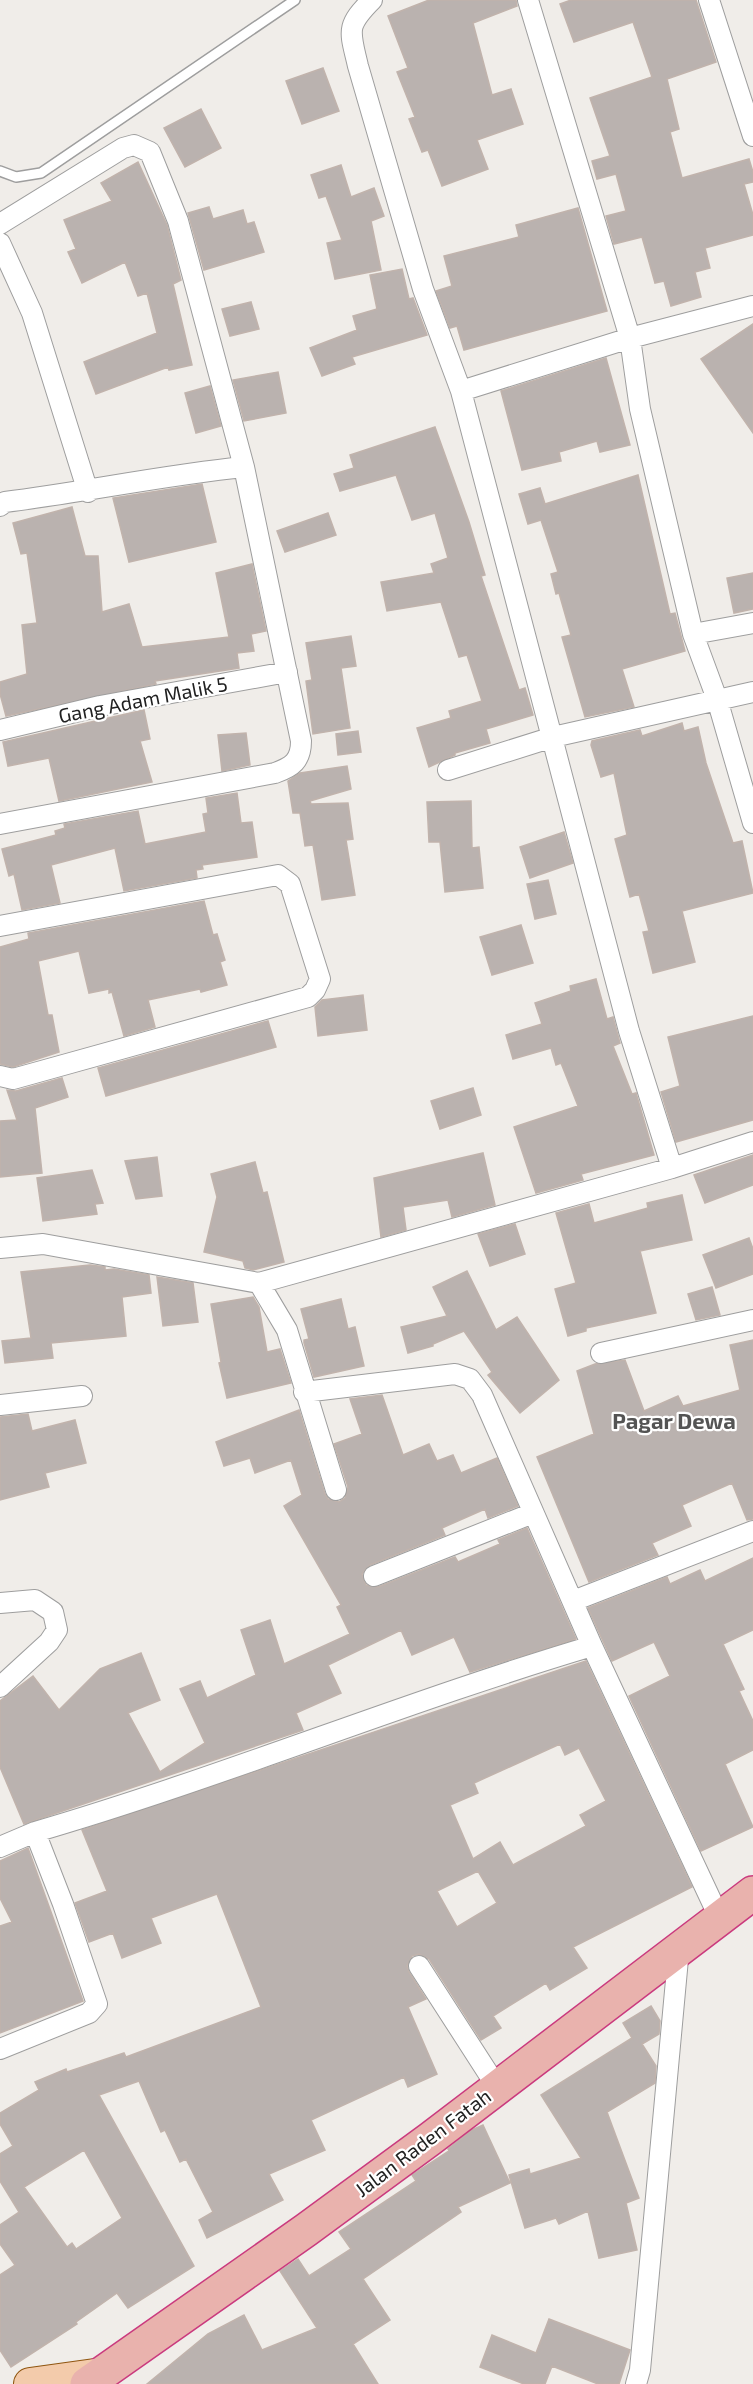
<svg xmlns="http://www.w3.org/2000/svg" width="753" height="2384" viewBox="0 0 753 2384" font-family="'Exo 2',sans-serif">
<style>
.building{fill:#bab2af;stroke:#c1b3ac;stroke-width:1.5;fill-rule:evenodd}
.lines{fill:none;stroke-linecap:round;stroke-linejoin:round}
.service-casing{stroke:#9e9e9e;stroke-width:12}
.minor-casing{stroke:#9e9e9e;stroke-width:22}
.primary-casing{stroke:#8f550f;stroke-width:34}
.trunk-casing{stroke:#ca3a7e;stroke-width:36}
.service{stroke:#fff;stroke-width:9}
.minor{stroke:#fff;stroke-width:20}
.primary{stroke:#f3cbab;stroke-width:32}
.trunk{stroke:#e9b2ad;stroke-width:33}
.labels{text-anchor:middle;stroke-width:4.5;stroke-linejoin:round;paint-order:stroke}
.street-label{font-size:20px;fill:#212121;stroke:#fff}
.quarter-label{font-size:22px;font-weight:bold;fill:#545454;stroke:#fff}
</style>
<rect width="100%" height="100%" fill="#f0ede9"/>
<path class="building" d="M429 0H516L517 6 473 23 492 95 511 89 523 124 477 140 488 169 442 186 428 150 422 152 409 119 415 117 397 72 408 68 388 16Z
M571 0H696L716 62 667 79 679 129 670 132 682 178 749 159 753 172V182L744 184 753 215V235L705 248 710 268 695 272 701 297 671 306 664 281 655 283 642 237 614 244 606 216 626 211 616 174 597 179 592 161 610 156 590 98 652 77 633 22 574 42 560 4Z
M323 68 339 111 302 124 286 81Z
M201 109 221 148 185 167 164 128Z
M138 162 167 225 181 280 173 284 192 365 169 370 168 367 96 394 84 362 157 333 147 293 138 296 125 262 82 283 68 252 76 249 64 220 112 201 101 183Z
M341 165 351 197 374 188 384 216 371 221 381 270 335 279 327 243 342 240 326 196 319 198 311 175Z
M209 207 213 219 243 210 247 224 254 222 264 252 204 270 188 213Z
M578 208 607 311 464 350 457 326 450 328 436 291 452 286 444 256 519 237 516 225Z
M402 269 409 299 413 298 427 335 352 357 355 364 322 376 310 348 357 330 353 316 377 309 370 275Z
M251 302 259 329 230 336 222 309Z
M753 324V433L701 359Z
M606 358 630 445 600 452 597 441 559 452 561 461 522 470 501 391Z
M278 372 286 413 244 421 233 380Z
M210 386 221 426 196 433 185 393Z
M435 427 469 522 485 575 481 576 519 690 525 688 533 715 486 729 490 743 455 753V755L429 767 417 728 451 718 449 711 482 701 467 655 459 657 441 602 387 611 381 582 434 573 431 564 448 558 435 513 412 520 396 475 340 491 334 474 354 468 350 455Z
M638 475 670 614 675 613 685 651 622 669 634 707 585 717 562 637 571 635 559 593 556 594 551 574 558 572 541 520 528 524 519 494 540 488 545 504Z
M202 484 216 542 129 562 113 498Z
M72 507 85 556H98L102 612 129 604 142 647 229 637 216 573 252 564 266 631 251 634 254 651 237 653 239 668 155 681 156 684 6 716 0 694V682L27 674 22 625 37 623 27 553 21 554 13 523Z
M328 513 336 535 285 552 277 531Z
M753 573V609L734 613 727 578Z
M351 636 356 666 341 668 350 728 313 734 306 681 312 680 306 643Z
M144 710 150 739 140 741 152 782 59 801 49 758 8 766 3 742Z
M682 723 684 731 698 727 706 763 733 843 742 841 753 893 682 911 695 962 653 973 643 932 649 931 639 894 630 897 615 839 627 835 614 773 601 777 591 745 592 741 640 730 642 736Z
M358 731 361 752 338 755 336 734Z
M246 733 250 765 222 771 218 735Z
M347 766 351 789 310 801 311 804 348 803 353 839 346 840 355 895 322 900 313 845 305 846 300 813H293L288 781 300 773Z
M237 793 241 823 252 822 257 857 202 865 203 869 196 870 197 878 124 891 115 848 51 865 60 903 22 910 14 874 9 876 2 849 56 835 55 831 65 828 64 824 138 811 145 844 206 832 203 814 208 813 206 798Z
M471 801 472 848 479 847 483 888 445 892 440 842H429L427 802Z
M564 832 573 863 530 878 520 847Z
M548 880 556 914 535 919 527 884Z
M204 901 213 935 217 934 225 960 220 962 227 985 201 992 200 989 148 1000 155 1027 124 1036 112 992 109 993V989L89 993 79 951 38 961 48 1015H52L59 1052 13 1067 0 1064V947L29 939 28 933Z
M521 925 533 963 492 975 480 937Z
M596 979 607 1019 613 1017 620 1043 613 1046 632 1094 636 1093 654 1155 581 1174 583 1180 536 1193 514 1127 578 1106 561 1063 556 1065 551 1048 513 1059 506 1035 542 1024 535 1003 571 991 570 986Z
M363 995 367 1030 318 1036 315 1007 322 1000Z
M753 1016V1120L676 1142 661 1092 680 1086 668 1037Z
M268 1021 276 1047 106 1096 98 1068Z
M62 1078 68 1097 35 1108 42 1173 0 1177V1121L17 1120 7 1090 16 1091Z
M473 1088 481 1115 440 1129 431 1101Z
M483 1153 495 1205 452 1217 448 1200 403 1207 406 1230 381 1237 374 1178Z
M753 1155V1185L705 1203 694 1175Z
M157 1157 162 1196 136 1199 125 1161Z
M255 1162 263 1193 267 1192 284 1262 253 1270 245 1268 243 1261 204 1252 217 1197 211 1174Z
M92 1170 103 1203 95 1204 97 1214 43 1221 37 1178Z
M682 1195 692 1240 640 1251 656 1313 586 1328V1331L568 1336 555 1289 576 1283 556 1213 589 1204 594 1223 648 1208 647 1203Z
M515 1224 525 1254 490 1266 478 1234Z
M749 1238 753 1249V1274L716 1288 703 1255Z
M90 1265 105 1267V1270L114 1269 149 1275 151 1293 122 1297 126 1336 51 1343 53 1358 5 1363 2 1341 31 1338 21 1272Z
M467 1271 496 1330 517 1317 559 1380 520 1413 488 1375 492 1372 464 1331 433 1344V1346L408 1353 401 1327 447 1316 433 1287Z
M157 1277 193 1283 198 1322 163 1326Z
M712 1287 720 1315 696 1320 688 1294Z
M253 1297 259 1307 267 1352 280 1349 291 1383 227 1398 219 1363 221 1362 211 1304Z
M341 1299 348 1329 355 1327 364 1366 314 1377 304 1343V1340L309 1339 301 1309Z
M753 1340V1519L747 1520 732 1483 682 1505 691 1526 652 1543 658 1555 589 1582 537 1457 594 1434 577 1371 595 1364 625 1360 644 1411 678 1396 683 1406 740 1390 730 1345Z
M382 1395 403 1455 429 1444 437 1461 453 1455 461 1473 497 1458 518 1506 488 1518 485 1509 442 1528 445 1535 370 1565 362 1574 366 1585 378 1587 455 1557 458 1562 500 1544 498 1540 527 1528 576 1639 470 1672 454 1637 412 1655 401 1630 328 1665 341 1693 296 1713 303 1730 24 1824 0 1767V1701L33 1676 59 1710 100 1669 141 1653 160 1700 128 1713 160 1772 205 1743 180 1689 200 1681 207 1698 256 1675 241 1630 270 1620 284 1664 350 1634 337 1607 341 1605 284 1506 302 1495 291 1460 255 1473 250 1458 224 1466 216 1442 299 1410 325 1494 328 1499 339 1502 345 1498 348 1487 334 1444 362 1434 350 1399Z
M28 1414 32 1431 75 1420 86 1463 45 1473 49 1487 0 1500V1417Z
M753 1558V1630L723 1644 744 1689 739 1691 753 1721V1750L725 1764 753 1827 701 1851 629 1696 670 1676 654 1642 612 1661 588 1608 667 1577 670 1584 700 1570 705 1581Z
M586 1661 692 1887 573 1947 587 1968 550 1990 546 1983 493 2016 501 2028 481 2040 429 1959 419 1954 412 1956 407 1966 409 1972 426 1999 408 2007 437 2074 408 2087 404 2077 311 2120 325 2150 269 2174 283 2200 207 2238 199 2220 213 2212 186 2159 180 2162 165 2130 161 2132 139 2081 99 2095 194 2266 128 2308 117 2293 76 2322 77 2324 11 2367 0 2350V2275L15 2265 0 2244V2225L19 2212 0 2181V2154L13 2146 0 2124V2113L39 2090 35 2082 66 2069 67 2072 124 2053 126 2057 261 2007 217 1894 151 1918 161 1943 122 1958 113 1933 89 1942 75 1903 107 1891 82 1830ZM560 1744 565 1755 579 1748 606 1801 580 1815 586 1826 513 1865 500 1842 473 1859 450 1805 478 1793 474 1783ZM478 1871 497 1903 457 1927 437 1891ZM84 2150 122 2218 76 2249 72 2243 67 2247 24 2187Z
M28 1848 83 2001 0 2033V1926L12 1922 0 1898V1861Z
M651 2006 660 2021 659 2034 642 2044 656 2066 655 2083 607 2112 639 2198 626 2203 637 2250 599 2258 588 2211 559 2224 556 2218 525 2228 509 2175 529 2169 530 2174 581 2158 541 2095 632 2038 623 2023Z
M483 2125 510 2183 458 2207 461 2212 363 2279 390 2320 353 2344 378 2384H147L208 2334 244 2315 262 2350 317 2328 280 2271 298 2259 309 2276 351 2249 339 2232 416 2181 412 2175 449 2151 448 2149 472 2130Z
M549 2319 630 2350 619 2384H598L552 2366 545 2384H524L480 2367 492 2335 536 2353Z"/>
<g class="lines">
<g class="service-casing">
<path id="service" d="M0 171 16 177 41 173 295 0"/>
</g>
<g class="minor-casing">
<path id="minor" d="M372 0C345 27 350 31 358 66L423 289 461 391 629 1031 672 1168
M528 0 630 338 640 409 693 634 717 699 753 823
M709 0 753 136
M0 224 123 148 134 145 150 152 178 221 244 467 301 741C301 761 292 767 275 773L0 824
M0 243 32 313 88 492
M461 391 630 338 753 306
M0 506 5 502C85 492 164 475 244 467
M693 634 753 623
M0 730 100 706 287 672
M448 770 553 737 753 692
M0 926 278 875 290 884 320 979 315 990 308 997 13 1079 0 1076
M0 1248 43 1244 259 1283 672 1168 753 1142
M259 1283 287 1330 336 1490
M601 1353 753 1320
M304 1392 455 1374 470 1379 482 1395 592 1646
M0 1405 82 1396
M374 1576 533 1513
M573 1601 753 1531
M0 1603 35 1600 53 1612 57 1630 49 1642 0 1687
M0 1847 35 1832
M419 1966 497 2087
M0 2049 89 2013 97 2004 63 1904 35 1832C223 1777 404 1702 592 1646L719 1917
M636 2384 640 2370 679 1948"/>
</g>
<g class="primary-casing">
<path id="primary" d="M30 2384 102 2374"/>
</g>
<g class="trunk-casing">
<path id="trunk" d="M87 2384 306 2230 430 2139 753 1893"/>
</g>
<use href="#service" class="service"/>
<use href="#minor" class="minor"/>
<use href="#primary" class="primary"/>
<use href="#trunk" class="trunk"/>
</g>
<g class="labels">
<g class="street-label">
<text transform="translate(143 700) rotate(-11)" y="7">Gang Adam Malik 5</text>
<text transform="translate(423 2143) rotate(-37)" y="7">Jalan Raden Fatah</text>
</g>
<g class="quarter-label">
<text x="674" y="1429">Pagar Dewa</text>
</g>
</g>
</svg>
